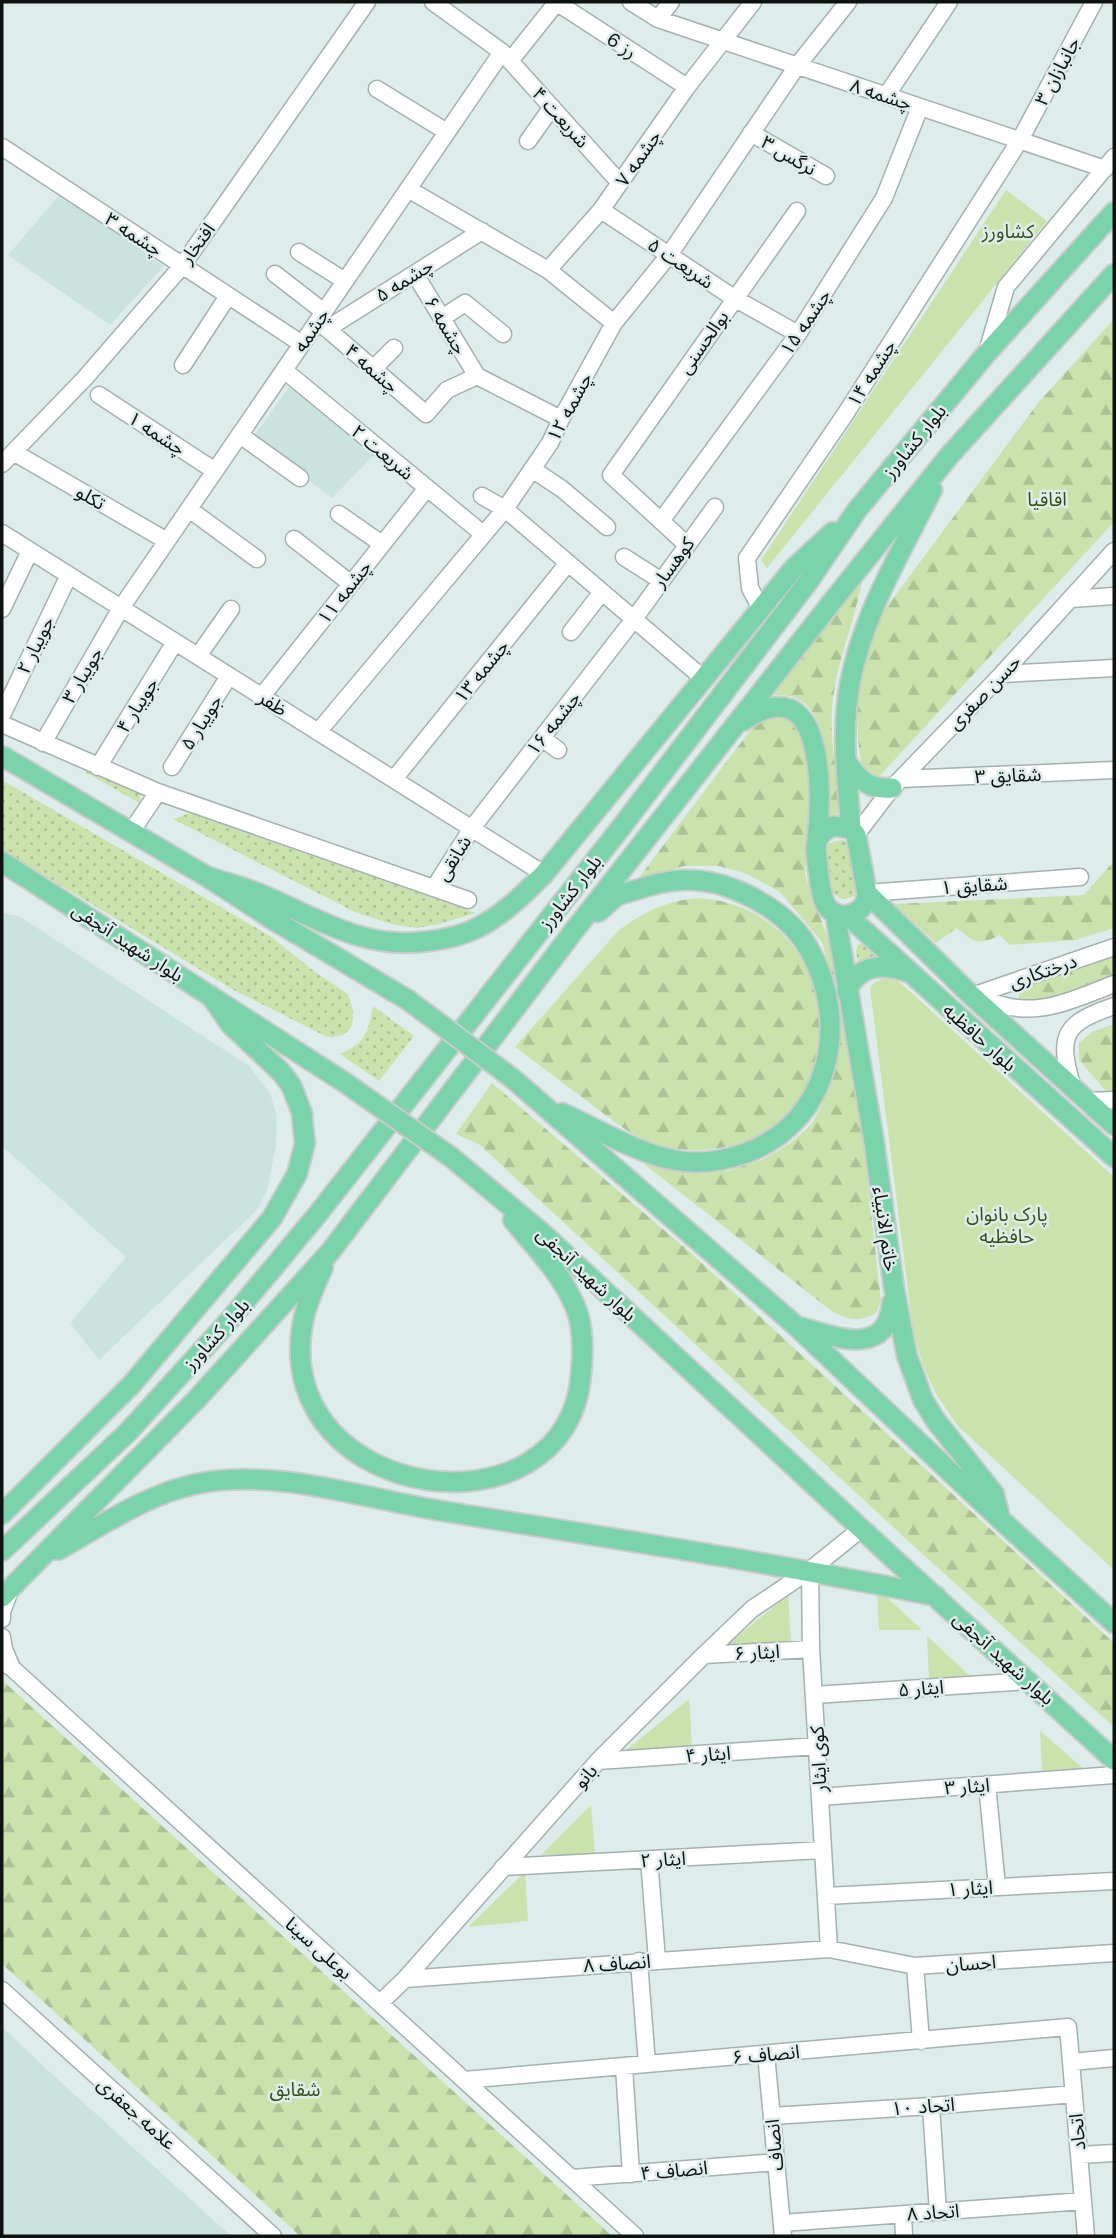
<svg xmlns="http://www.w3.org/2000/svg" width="1116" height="2238" viewBox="0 0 1116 2238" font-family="'DM Sans','Noto Sans Arabic',sans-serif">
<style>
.built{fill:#cbe3df}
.grass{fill:url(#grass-dots)}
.forest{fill:url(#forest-firs)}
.park{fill:#cae3ad}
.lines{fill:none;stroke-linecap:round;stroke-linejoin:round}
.minor-casing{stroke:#a3b1af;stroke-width:19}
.major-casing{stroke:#cacbcb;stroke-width:23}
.minor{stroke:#fff;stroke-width:16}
.major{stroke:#7ad3aa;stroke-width:19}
.major-bridge-casing{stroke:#cacbcb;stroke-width:23;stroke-linecap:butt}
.major-bridge{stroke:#7ad3aa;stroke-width:19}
.labels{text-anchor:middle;stroke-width:5;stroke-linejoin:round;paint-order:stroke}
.street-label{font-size:19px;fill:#0e1312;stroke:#deedeb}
.park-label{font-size:19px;fill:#364d10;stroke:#deedeb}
</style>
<defs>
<pattern id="grass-dots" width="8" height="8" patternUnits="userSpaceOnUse" patternTransform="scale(1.75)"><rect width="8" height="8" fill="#cae3ad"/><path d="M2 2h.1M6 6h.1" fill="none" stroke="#acc294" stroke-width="1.8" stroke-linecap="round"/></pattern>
<pattern id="forest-firs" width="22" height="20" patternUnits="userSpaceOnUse" patternTransform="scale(1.75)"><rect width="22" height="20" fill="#cae3ad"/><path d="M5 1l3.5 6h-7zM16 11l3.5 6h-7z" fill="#acc294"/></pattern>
</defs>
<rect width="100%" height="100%" fill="#deedeb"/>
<path class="built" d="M60 194 164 266 110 325 8 255Z
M288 388 298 389 375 454 332 498 253 438Z
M2 913 19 916 249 1066 270 1093 277 1116 276 1146 267 1190 258 1209 99 1360 70 1323 126 1257 2 1146Z
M2 2027 65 2086 231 2236H2Z"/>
<path class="grass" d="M87 768 139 791 141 804 85 772Z
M2 780 270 936 315 972 348 994C357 1016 356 1039 327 1037L232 989 2 850Z
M190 813 476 913 439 924 418 928 395 925 357 913 173 819Z
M843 840 850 845 858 887 854 896C833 906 830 886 828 870 827 864 824 853 827 847 830 842 837 841 843 840Z
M863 943 870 945 882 957 873 958 858 965 856 951 858 945Z
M373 1006 414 1036 379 1081 340 1054C366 1043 368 1032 373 1006Z"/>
<path class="forest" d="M1114 319V522L874 782C869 777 865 772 862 765 856 745 856 688 860 667 865 646 876 626 886 608L1038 403Z
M863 576C855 621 836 663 832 708 830 743 837 777 843 811L827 819C830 779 834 684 769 696Z
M777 715 790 718 800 728 810 771 805 875 833 953 847 1032 864 1150 881 1301 876 1313C858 1323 846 1320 829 1309L644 1164 702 1174 730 1170 762 1160 789 1144 811 1125 822 1105 837 1059 841 1031 836 994 822 942 780 892 747 874 719 866H684L638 879 749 732 763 720Z
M1114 861V928L1076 940 1010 945 999 935C979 947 973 942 957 928L936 943 894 904 1084 895Z
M698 898C846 907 866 1116 729 1146 704 1152 680 1151 655 1144 630 1136 609 1117 588 1102 564 1084 540 1065 515 1047L618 931C643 912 666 901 698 898Z
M1114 952V978L1054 999 1024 1004 1019 999V991L1027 985Z
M1114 1024V1091L1107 1092 1079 1060V1043L1092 1032Z
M492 1083 692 1254 1114 1643V1727L906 1539 480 1145 456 1134Z
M2 1680 612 2236H300L2 1964Z"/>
<path class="park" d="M1006 190 1047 221 767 568 761 560Z
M885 978 896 980 905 987 1114 1177V1570L957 1425 936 1394 923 1365 913 1330 870 988 875 982Z
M877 1588 922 1630H879Z
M788 1595 791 1643 724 1647Z
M927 1636 972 1678H929Z
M689 1699 692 1747 625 1751Z
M1040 1731 1084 1769 1042 1772Z
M591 1805 595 1854 541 1855Z
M525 1872 528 1921 468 1927Z"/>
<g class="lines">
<g class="minor-casing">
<path id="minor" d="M433 2 502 52 620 183
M556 2 687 87
M631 2 658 19 1105 169
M658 19 671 2
M510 61 557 2
M377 89 447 132
M886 96 949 2
M751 133 826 176
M528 141 552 107
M2 147 302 344
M408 189 548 270 614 323
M601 210 734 298 798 334
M299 252 345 281
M548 270 601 210 687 87 753 2
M275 274 324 312
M415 274 477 376
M442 318 465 303 503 334
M318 321 426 414 447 390 477 376
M327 329 482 231
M987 352 1006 287 1114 157
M183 365 228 296
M373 369 394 348
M284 370 483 534
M477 376 561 419
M99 395 215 471
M240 435 300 478
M15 453 167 541
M2 464 85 378 182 266 367 2
M532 469 562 489 607 527
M482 496 505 509 704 679
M189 509 257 559
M339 514 382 544
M661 521 798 334 884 198 920 107
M2 533 544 874
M294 539 350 583
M686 544 611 475 797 211
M624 557 660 580
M1071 599 1114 596
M2 609 30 551
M761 609 750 588 747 558 846 413 1020 140 1094 2
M571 632 602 592
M198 656 231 609
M1002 674 1114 668
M262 696 427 488
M2 715 69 575
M2 724 158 792 468 900
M318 732 505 509 550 443 561 419 614 323 669 255 797 66 848 2
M542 738 558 750
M43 743 121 608 502 52
M98 767 175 642
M172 767 229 676
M394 779 568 563
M901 779 1114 770
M131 832 158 792
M856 835 892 788 1002 674 1114 551
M434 888 472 828 634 619 715 507
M867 893 1080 877
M972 996 1114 947
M975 996C989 1001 1003 1007 1018 1008 1050 1012 1085 995 1114 984
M1072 1085C1057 1034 1065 1023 1114 1006
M1089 1101 1114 1100
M810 1570 811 1649 829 1949
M2 1619V1612L11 1588
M2 1637 4 1649 12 1668
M704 1655 811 1649
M2 1662 12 1668 635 2236
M814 1695 1028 1681
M598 1761 817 1746
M987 1784 997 1887
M820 1797 1114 1775
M649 1859 657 1960
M503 1867 823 1850
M826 1896 1114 1881
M639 1961 647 2064
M915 1966 921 2041
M405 1979 829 1949 915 1966 1114 1953
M2 1990 273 2236
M380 2003 405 1979 598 1761 704 1655 752 1609 810 1570 861 1529
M766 2054 783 2236
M1071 2062 1114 2058
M624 2067 631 2174
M464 2080 1068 2027 1086 2236
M931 2106 938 2212
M772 2116 931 2106 1074 2094
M1079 2155 1114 2153
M572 2178 776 2162
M903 2214 904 2236
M782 2223 1083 2201"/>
</g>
<g class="major-casing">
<path id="major" d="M743 721C824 665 823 791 817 839
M2 756 206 876 272 919 408 1000
M847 762C858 780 870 790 892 788
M834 826 851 829 856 835 867 893C866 918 833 924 824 901 819 886 818 867 816 851 815 838 822 830 834 826Z
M851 829C847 781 841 731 850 683 863 614 901 552 932 490
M2 862 344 1082
M206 876C226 883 248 888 267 897 325 922 365 950 430 941 446 939 463 935 477 928 503 915 524 894 544 874L794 568 833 532
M867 893 972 996 1114 1125
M835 913 874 1142 894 1288 907 1356 923 1400 936 1421 994 1494 1000 1518
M847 915 1114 1157
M847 991C858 964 883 963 908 972
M512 1078 796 1326 1000 1519 1114 1623
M562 1113C595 1128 639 1154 674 1160 698 1165 723 1161 746 1153 830 1122 851 1023 809 949 791 917 756 896 722 885 692 877 668 879 639 889 633 891 625 892 619 895 611 899 605 907 598 912
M451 1157 540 1231 896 1561 1114 1760
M323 1267C315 1286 305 1306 302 1327 275 1503 568 1543 581 1374 583 1352 584 1326 575 1306 561 1273 535 1247 513 1220
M800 1327C835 1337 887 1358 892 1303
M2 1514 132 1384 272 1218 297 1174 305 1143 303 1127 302 1113 291 1085 281 1072 231 1025 210 995
M58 1550C101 1526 147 1494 196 1484 275 1468 358 1497 436 1510 603 1537 770 1562 936 1596
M2 1551 128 1432 228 1322 317 1215 619 830 808 582 857 510 986 354 1114 212
M2 1597 196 1400 330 1252 573 932 839 593 949 456 1114 274"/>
</g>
<use href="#minor" class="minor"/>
<use href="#major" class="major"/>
<g class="major-bridge-casing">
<path id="major-bridge" d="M408 1000 512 1078
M344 1082 451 1157"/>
</g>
<use href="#major-bridge" class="major-bridge"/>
</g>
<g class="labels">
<g class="street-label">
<text transform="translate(622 45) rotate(33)" y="7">رز 6</text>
<text transform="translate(1057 71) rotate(-62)" y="7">جانبازان ۳</text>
<text transform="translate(881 94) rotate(18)" y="7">چشمه ۸</text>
<text transform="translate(561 117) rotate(48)" y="7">شریعت ۴</text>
<text transform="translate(789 155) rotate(30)" y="7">نرگس ۳</text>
<text transform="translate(638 158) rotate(-55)" y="7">چشمه ۷</text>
<text transform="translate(134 234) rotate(33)" y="7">چشمه ۳</text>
<text transform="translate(197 243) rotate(-54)" y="7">افتخار</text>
<text transform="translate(681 263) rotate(34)" y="7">شریعت ۵</text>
<text transform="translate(404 280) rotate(-32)" y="7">چشمه ۵</text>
<text transform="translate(805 322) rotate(-56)" y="7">چشمه ۱۵</text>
<text transform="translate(446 325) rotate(59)" y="7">چشمه ۶</text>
<text transform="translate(311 330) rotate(-56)" y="7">چشمه</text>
<text transform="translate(703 342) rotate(-55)" y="7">بوالحسنی</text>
<text transform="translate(372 368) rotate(41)" y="7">چشمه ۴</text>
<text transform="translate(871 373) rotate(-58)" y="7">چشمه ۱۴</text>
<text transform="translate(569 407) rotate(-62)" y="7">چشمه ۱۲</text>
<text transform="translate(157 433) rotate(33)" y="7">چشمه ۱</text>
<text transform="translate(914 441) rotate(-51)" y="7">بلوار کشاورز</text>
<text transform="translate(383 452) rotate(40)" y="7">شریعت ۲</text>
<text transform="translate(91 497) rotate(30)" y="7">تکلو</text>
<text transform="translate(673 562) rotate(-54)" y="7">کوهسار</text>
<text transform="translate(344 592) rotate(-52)" y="7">چشمه ۱۱</text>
<text transform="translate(35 645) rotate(-64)" y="7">جویبار ۲</text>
<text transform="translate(481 671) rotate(-51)" y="7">چشمه ۱۳</text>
<text transform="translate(82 675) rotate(-60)" y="7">جویبار ۳</text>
<text transform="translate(984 692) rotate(-46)" y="7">حسن صفری</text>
<text transform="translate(273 703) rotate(32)" y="7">ظفر</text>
<text transform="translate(137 705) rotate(-58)" y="7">جویبار ۴</text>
<text transform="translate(201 722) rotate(-58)" y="7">جویبار ۵</text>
<text transform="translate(553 723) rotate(-52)" y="7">چشمه ۱۶</text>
<text transform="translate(1008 775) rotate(-2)" y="7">شقایق ۳</text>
<text transform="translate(453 858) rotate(-58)" y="7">شانقی</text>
<text transform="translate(974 885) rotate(-4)" y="7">شقایق ۱</text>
<text transform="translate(570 892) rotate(-52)" y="7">بلوار کشاورز</text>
<text transform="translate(128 942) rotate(33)" y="7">بلوار شهید آنجفی</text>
<text transform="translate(1043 971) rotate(-19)" y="7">درختکاری</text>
<text transform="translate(980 1037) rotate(42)" y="7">بلوار حافظیه</text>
<text transform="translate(886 1229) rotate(82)" y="7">خاتم الانبیاء</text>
<text transform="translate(587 1274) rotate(43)" y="7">بلوار شهید آنجفی</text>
<text transform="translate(216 1334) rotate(-48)" y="7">بلوار کشاورز</text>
<text transform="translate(757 1652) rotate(-3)" y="7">ایثار ۶</text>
<text transform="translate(1004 1658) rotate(42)" y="7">بلوار شهید آنجفی</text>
<text transform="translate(921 1688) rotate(-4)" y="7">ایثار ۵</text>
<text transform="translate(708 1754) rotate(-4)" y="7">ایثار ۴</text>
<text transform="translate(818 1759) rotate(-93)" y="7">کوی ایثار</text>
<text transform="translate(585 1776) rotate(-48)" y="7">بانو</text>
<text transform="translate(967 1786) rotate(-4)" y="7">ایثار ۳</text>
<text transform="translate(663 1859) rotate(-3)" y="7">ایثار ۲</text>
<text transform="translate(970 1888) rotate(-3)" y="7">ایثار ۱</text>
<text transform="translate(319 1948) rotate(42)" y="7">بوعلی سینا</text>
<text transform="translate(617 1963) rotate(-4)" y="7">انصاف ۸</text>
<text transform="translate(971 1963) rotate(-4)" y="7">احسان</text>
<text transform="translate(766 2054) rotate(-5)" y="7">انصاف ۶</text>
<text transform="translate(923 2106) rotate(-4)" y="7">اتحاد ۱۰</text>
<text transform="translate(137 2113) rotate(42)" y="7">علامه جعفری</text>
<text transform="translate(1077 2132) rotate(-95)" y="7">اتحاد</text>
<text transform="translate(774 2145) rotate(-95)" y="7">انصاف</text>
<text transform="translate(674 2170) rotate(-5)" y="7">انصاف ۴</text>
<text transform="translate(933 2212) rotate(-4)" y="7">اتحاد ۸</text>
</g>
<g class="park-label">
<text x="1008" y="238">کشاورز</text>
<text x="1047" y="506">اقاقیا</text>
<text x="1007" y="1221">پارک بانوان<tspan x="1007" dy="22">حافظیه</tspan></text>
<text x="295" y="2096">شقایق</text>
</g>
</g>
<rect width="1116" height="2238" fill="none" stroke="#0e1312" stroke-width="7"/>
</svg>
